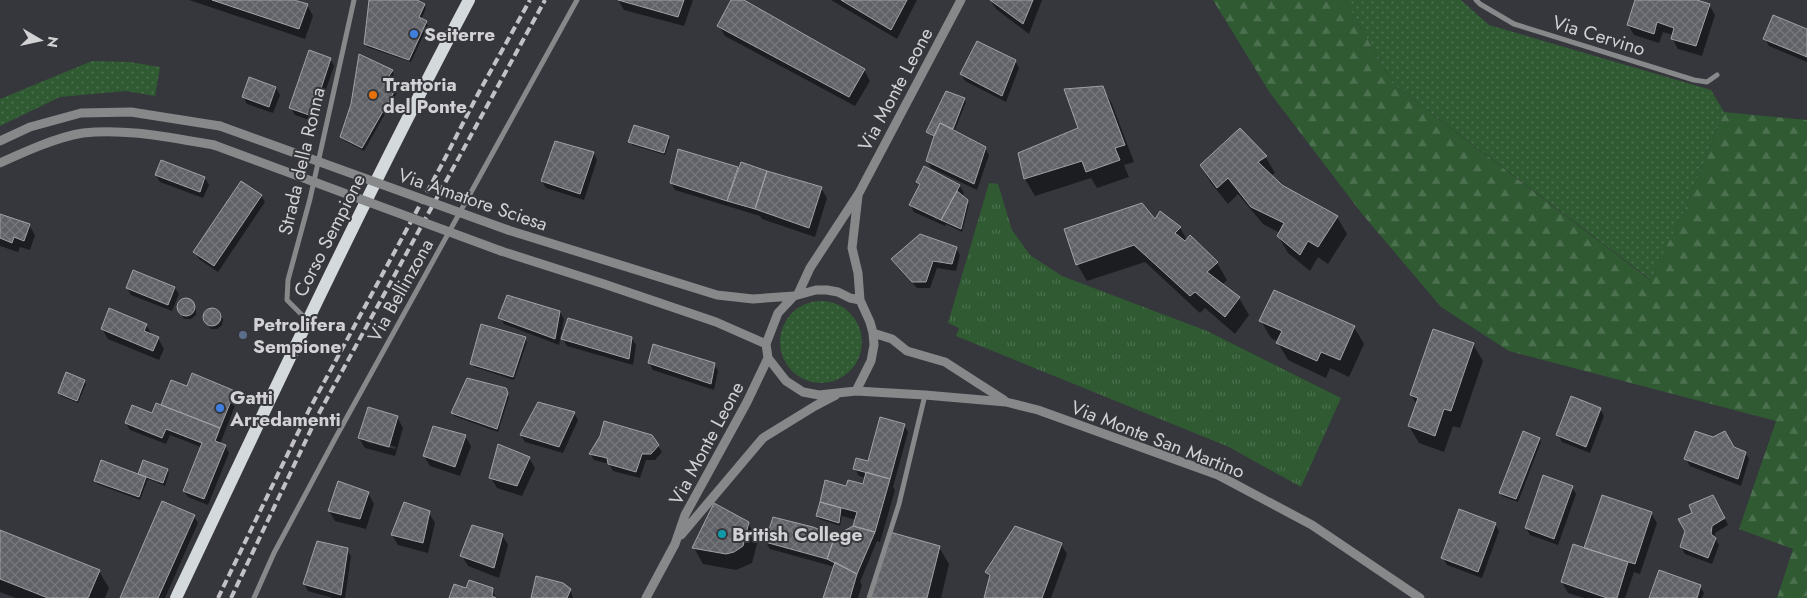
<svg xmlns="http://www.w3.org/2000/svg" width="1807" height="598" viewBox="0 0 1807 598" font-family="Jost,sans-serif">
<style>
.grass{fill:url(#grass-dots)}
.forest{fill:url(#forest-firs)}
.park{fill:url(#park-tufts)}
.shadow{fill:#0007;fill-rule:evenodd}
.building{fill:url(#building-cross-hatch);stroke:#a0a1a7}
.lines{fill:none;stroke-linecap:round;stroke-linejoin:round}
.minor{stroke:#86888a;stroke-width:5}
.tertiary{stroke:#86888a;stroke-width:9}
.primary{stroke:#d4d9dc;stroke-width:12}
.rail{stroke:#c2c2c6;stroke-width:4;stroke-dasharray:8 4;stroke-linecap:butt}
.tertiary-bridge{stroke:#86888a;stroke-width:9}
.shop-dot{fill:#3f7fe0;stroke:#36373c;stroke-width:2}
.food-dot{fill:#e8710a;stroke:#36373c;stroke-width:2}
.service-dot{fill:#5c6f8a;stroke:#36373c;stroke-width:2}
.culture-dot{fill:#0f9aa8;stroke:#36373c;stroke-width:2}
.labels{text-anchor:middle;stroke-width:4;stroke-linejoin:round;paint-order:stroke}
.poi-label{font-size:19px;font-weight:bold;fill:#d2d2d5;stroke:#36373c;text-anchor:start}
.street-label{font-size:19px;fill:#d2d2d5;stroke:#36373c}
</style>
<defs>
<pattern id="grass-dots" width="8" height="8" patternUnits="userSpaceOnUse" patternTransform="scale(1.25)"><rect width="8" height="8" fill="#2f5a32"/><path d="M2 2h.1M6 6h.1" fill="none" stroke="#4c714f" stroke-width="1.8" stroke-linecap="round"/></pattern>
<pattern id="forest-firs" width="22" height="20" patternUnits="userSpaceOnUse" patternTransform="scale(1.25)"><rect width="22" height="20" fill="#2f5a32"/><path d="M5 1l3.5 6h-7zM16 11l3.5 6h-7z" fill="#4c714f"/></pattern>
<pattern id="park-tufts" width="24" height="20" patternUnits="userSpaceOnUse" patternTransform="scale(1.25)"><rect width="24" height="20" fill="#2f5a32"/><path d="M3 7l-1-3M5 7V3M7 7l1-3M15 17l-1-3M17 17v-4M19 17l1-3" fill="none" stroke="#4c714f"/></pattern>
<pattern id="building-cross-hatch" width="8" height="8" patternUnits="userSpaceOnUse" patternTransform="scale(1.25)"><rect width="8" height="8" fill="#616267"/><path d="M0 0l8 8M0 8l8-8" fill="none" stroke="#77787c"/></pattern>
</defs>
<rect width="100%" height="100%" fill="#36373c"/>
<path class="grass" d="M1345 0H1461L1489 25 1711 90 1724 112 1686 207 1651 280 1393 84Z
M92 61 130 62 160 67 155 96 126 91 60 97 0 126V99Z
M780 342a41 41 0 1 1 82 0a41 41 0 1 1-82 0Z"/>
<path class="forest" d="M1213 0H1345L1393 84 1650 280 1686 207 1724 112 1807 120V598H1777L1793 549 1739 529 1776 421 1509 351 1441 307 1363 215 1270 93Z"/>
<path class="park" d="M989 183 998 184 1012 230 1030 255 1062 276 1207 331 1341 398 1301 487 1229 447 956 336 959 328 948 323Z"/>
<path class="shadow" d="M189 0H290L307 5 313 16 305 39Z
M370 0H414L424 5 426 8 421 20 428 25 411 62 367 47 365 44Z
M618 0H693L684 26 624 10Z
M732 0H741L864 70 870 81 855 106 725 36 719 26Z
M831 0H917L897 39Z
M990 0H1042L1029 34 996 9Z
M1636 0H1692L1709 5 1715 15 1702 56 1678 49 1672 38 1673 35 1663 32 1659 43 1634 35 1628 25Z
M1807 30V62L1769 46 1765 39Z
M330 59 334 66 315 122 295 115 291 108Z
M1015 61 1019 68 1006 102 965 81 961 74Z
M392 71 394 74 389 82 397 86 399 89 364 151 343 140 341 137Z
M1102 87 1112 104 1134 162 1124 165 1129 177 1097 188 1091 178 1035 196 1025 179 1079 129Z
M276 88 280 95 273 113 247 104 243 97Z
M964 99 966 102 954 132 985 148 989 155 977 190 931 168 927 161 934 138 927 132Z
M668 137 670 140 665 155 632 145 630 142Z
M679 151 738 169 741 163 821 188 827 198 815 237 762 219 760 216 675 190 671 183Z
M594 153 597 160 584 200 546 188 542 181Z
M1265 156 1275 173 1271 176 1281 186 1337 217 1347 234 1328 264 1318 257 1310 271 1288 253 1278 236 1280 233 1263 224 1238 194 1228 204 1211 183 1201 166Z
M925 168 960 186 964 193 962 196 969 204 962 232 946 224 945 226 914 212 910 205 920 186 917 182Z
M156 175 205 178 209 185 203 198 160 182Z
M261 196 265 202 218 272 199 259 195 252Z
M0 215 29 225 35 235 30 250 20 247 18 252 0 246Z
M1156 222 1180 228 1187 240 1190 237 1217 263 1227 280 1222 285 1239 298 1249 315 1235 334 1205 308 1200 313 1145 262 1087 281 1077 264Z
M956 248 960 255 956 271 937 268 930 288H917L897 266 893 260Z
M127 288H175L179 294 172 311 131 295Z
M183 299 190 300 196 308V315L191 319H184L178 310V303Z
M210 309 216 310 223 319 222 325 217 329H211L204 320 205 314Z
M560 312 564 319 559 345 504 324 500 317Z
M1261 321 1354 327 1364 344 1349 377 1330 368 1326 378 1288 360 1278 343V342L1271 338Z
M146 325 152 335 158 338 164 349 159 360 108 339 102 329Z
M525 339 527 342 514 380 474 367 472 364Z
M563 339H632L636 345 633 365 567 346Z
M1473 344 1483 361 1460 428 1453 426 1444 452 1419 443 1409 426 1417 405 1411 395Z
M649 363 714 364 718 371 714 390 653 370Z
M84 381 86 384 78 403 61 396 59 393Z
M187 388 234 392 238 398 220 444 225 446 229 453 208 505 188 497 184 491 201 447 170 435 166 444 130 430 126 423 153 415Z
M508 393 509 397 498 432 454 416 453 413Z
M1600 409 1604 416 1590 453 1562 442 1558 435Z
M574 413 578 420 563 453 525 442 521 435Z
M397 417 403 428 395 456 365 448 359 438ZM366 439 396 447 395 449 366 442Z
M904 425 908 432 893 487 895 490 880 542 877 541 860 582 862 585 858 598H825L835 567 770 549 766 542 835 537 854 527 856 520 842 516 840 526 819 519 817 516 826 482 847 488 863 486 866 478 859 476 855 469 869 463Z
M465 436 471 446 460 476 430 466 424 456Z
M1540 439 1541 442 1518 502 1502 496 1500 492Z
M658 446 662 452 655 460H646L640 478 613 471 609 464 594 460 590 454Z
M1733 448 1745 453 1749 459 1741 486 1690 466 1686 459Z
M529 458 535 468 522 496 497 488 491 478Z
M144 461 167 470 169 473 165 486 148 479 140 500 97 484 95 481 138 475Z
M1572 487 1576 494 1558 545 1530 535 1526 528Z
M368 493 374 504 366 529 335 521 329 511Z
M1717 503 1728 525 1715 533V538L1719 545 1712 564 1685 554 1681 547Z
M429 513 435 523 428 553 398 545 392 535Z
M1651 513 1657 523 1640 574 1634 572 1625 598H1584L1568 593 1562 582Z
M194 516 198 523 165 598H121Z
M748 523 758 540 752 563 736 570 703 564 694 548Z
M1495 524 1499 531 1482 578 1447 565 1443 558Z
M0 532 99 571 109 588 105 598H16L0 592Z
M502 535 508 545 499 578 468 566 462 556Z
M1061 544 1067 554 1051 598H985L990 579 987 572Z
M939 547 949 564 941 598H870Z
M347 550 351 556 345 598H333L308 591 304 584Z
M1700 586 1704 593 1702 598H1651Z
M467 589 492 590 496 598H450Z
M570 589 573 598H533Z"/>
<path class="building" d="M212 0H294L308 4 299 29Z
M369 0H417L425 4 419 17 427 21 409 60 364 44Z
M618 0H684L678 17Z
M731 0H744L865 69 849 97 717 26Z
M841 0H907L891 30Z
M990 0H1033L1023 24Z
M1635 0H1697L1710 4 1696 46 1671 39 1674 28 1657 22 1654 34 1627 25Z
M1773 15 1807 29V57L1763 39Z
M977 41 1016 60 1002 96 960 74Z
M309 50 331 58 312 116 289 108Z
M359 54 393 70 387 79 398 85 362 148 340 137 351 104Z
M249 77 276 87 269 107 242 97Z
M1103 86 1125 145 1115 148 1120 160 1086 172 1082 161 1024 179 1018 153 1078 128 1064 89Z
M946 91 965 98 953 129 940 123 934 136 926 132Z
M940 123 986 147 974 184 926 161 934 136Z
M634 125 669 136 664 153 628 142Z
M1240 128 1267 156 1258 162 1282 185 1338 216 1318 247 1308 241 1300 255 1277 236 1284 223 1251 207 1228 178 1217 188 1200 165Z
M555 141 594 152 580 194 541 181Z
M678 149 738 167 727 201 670 183Z
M161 160 205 177 200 192 155 175Z
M741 162 767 171 755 209 727 201Z
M924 166 960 185 941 220 909 205 920 184 916 182Z
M767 171 822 187 809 228 755 209Z
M241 181 262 195 214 266 193 252Z
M957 191 968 200 961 229 941 220Z
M1142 203 1155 219 1160 211 1181 227 1175 233 1185 241 1190 235 1218 262 1207 272 1240 297 1225 317 1195 292 1190 296 1134 245 1076 265 1064 229Z
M0 214 30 224 24 241 14 237 12 243 0 238Z
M920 234 957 247 952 264 933 261 926 282H912L891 259Z
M133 270 175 287 168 305 126 288Z
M1274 290 1355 326 1340 360 1321 352 1317 361 1276 343 1282 331 1259 321Z
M507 295 560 311 555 339 498 318Z
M177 307a9 9 0 1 1 18 0a9 9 0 1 1-18 0Z
M203 317a9 9 0 1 1 18 0a9 9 0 1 1-18 0Z
M109 308 147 324 144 331 159 337 153 351 101 329Z
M568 318 632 337 629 359 561 339Z
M481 324 526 337 513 377 470 364Z
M1433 329 1474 343 1451 411 1444 409 1435 436 1408 426 1418 398 1410 395Z
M653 344 715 363 711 384 648 363Z
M66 372 85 380 77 401 58 393Z
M192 373 235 391 220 428 161 405 171 380 187 386Z
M467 378 506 388 508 393 497 429 451 413Z
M1571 396 1601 408 1586 447 1556 435Z
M538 402 575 412 559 447 520 435Z
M156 403 220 428 215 441 226 445 204 499 183 491 202 443 166 429 162 438 125 423 132 405 152 413Z
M368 407 398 416 389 447 358 438Z
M880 417 905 424 890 479 853 469 856 458 868 461Z
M604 421 652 435 659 445 651 454H642L636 472 608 464 607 458 589 454 600 436Z
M433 426 466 435 455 467 423 456Z
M1523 431 1540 438 1516 499 1499 493Z
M1695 431 1713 437 1725 431 1734 447 1746 452 1738 479 1684 459Z
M498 444 530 457 517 486 489 478Z
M101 460 146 477 139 497 94 481Z
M143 460 168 469 163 483 138 474Z
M866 472 890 479 875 532 853 526 857 512 820 502 825 480 846 486 848 480 863 484Z
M1543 475 1573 486 1554 539 1525 528Z
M338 481 369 492 360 519 328 511Z
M1602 495 1652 512 1635 564 1584 548Z
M1713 495 1725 518 1712 526 1711 534 1716 538 1708 558 1680 547 1685 531 1678 519 1692 513 1689 505Z
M162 501 195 515 158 598H120Z
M404 502 430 511 423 543 391 535Z
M820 502 841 508 839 523 816 516Z
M714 503 749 522 743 546 734 552 726 554 692 548Z
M1459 509 1496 523 1478 572 1441 558Z
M773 517 813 527 835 536 827 559 765 542Z
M472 525 503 534 494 568 460 556Z
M853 526 875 532 857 574 827 559 835 536Z
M1015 526 1062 543 1042 598H984L990 575 985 572Z
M0 530 100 570 88 598H48L0 579Z
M890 532 940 546 927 598H869Z
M317 541 348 548 341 595 303 584Z
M1573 544 1628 562 1617 598H1607L1561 582Z
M835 562 857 574 850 598H823Z
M1659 570 1701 585 1697 598H1649Z
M536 576 563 583 571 589 567 598H531Z
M469 580 493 588 492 596 496 598H449L454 584 466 588Z"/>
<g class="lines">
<path class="minor" d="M1476 0 1480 4 1514 24 1694 80 1707 82 1717 75
M308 321 287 300 288 280 310 199 354 0
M254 598 274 553 336 437 577 0
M869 598 899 504 925 395"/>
<path class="tertiary" d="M0 141 30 127 81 113 131 112 220 126
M0 163C24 152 57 137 83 133 127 128 171 138 214 145
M508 230 717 295 753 299 794 296
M501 251 604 284 716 322 766 344
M798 294 810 268 859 193 961 0
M860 300 850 298 838 292 827 290H816L794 296 778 313 766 344 768 358 786 381 803 392 819 395 856 391 925 395 1006 402 1038 410 1218 475 1312 525 1420 598
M873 333 892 339 907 351 945 362 1004 400
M856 391 871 361 874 345 873 333 870 322 860 300 858 273 852 248 858 196
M681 535 763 438 815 406 836 395
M646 598 675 544 685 515 747 402 768 358"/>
<path class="primary" d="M176 598C271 397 365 196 469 0"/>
<path class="rail" d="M218 598 309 410 441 166 478 94 530 0
M231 598 317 417 545 0"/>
<path class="tertiary-bridge" d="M220 126 508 230
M214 145 501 251"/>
</g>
<g class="shop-dot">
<circle cx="414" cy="34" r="5"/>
<circle cx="220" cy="408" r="5"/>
</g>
<circle class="food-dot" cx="373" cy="95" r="5"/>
<circle class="service-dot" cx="243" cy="335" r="5"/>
<circle class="culture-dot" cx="722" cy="534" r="5"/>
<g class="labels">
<g class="poi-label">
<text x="424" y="41">Seiterre</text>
<text x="383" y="91">Trattoria<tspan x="383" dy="22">del Ponte</tspan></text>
<text x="253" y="331">Petrolifera<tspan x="253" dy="22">Sempione</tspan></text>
<text x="230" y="404">Gatti<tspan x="230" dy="22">Arredamenti</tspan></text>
<text x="732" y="541">British College</text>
</g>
<g class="street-label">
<text transform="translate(1599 35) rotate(17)" y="7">Via Cervino</text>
<text transform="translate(895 89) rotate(-62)" y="7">Via Monte Leone</text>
<text transform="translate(301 161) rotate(-77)" y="7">Strada della Ronna</text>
<text transform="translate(473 199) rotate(19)" y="7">Via Amatore Sciesa</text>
<text transform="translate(329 235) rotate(-63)" y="7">Corso Sempione</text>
<text transform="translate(400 290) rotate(-61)" y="7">Via Bellinzona</text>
<text transform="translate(1158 439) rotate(21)" y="7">Via Monte San Martino</text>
<text transform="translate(706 443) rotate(-62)" y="7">Via Monte Leone</text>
</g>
</g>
<g transform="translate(40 40) rotate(99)" stroke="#36373c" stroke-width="4" paint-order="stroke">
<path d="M0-4L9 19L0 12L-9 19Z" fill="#d2d2d5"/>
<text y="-8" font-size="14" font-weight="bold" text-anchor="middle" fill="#d2d2d5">N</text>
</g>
</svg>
